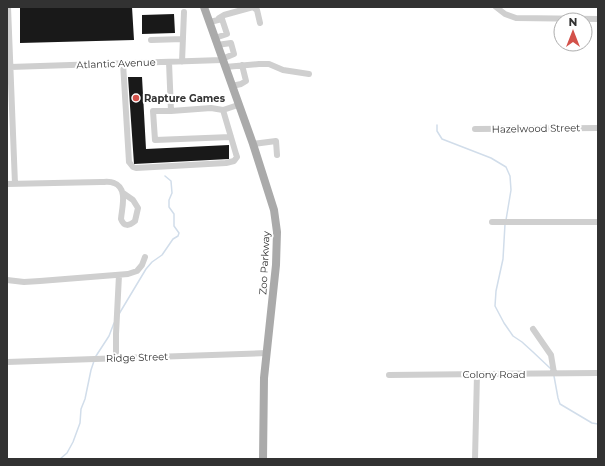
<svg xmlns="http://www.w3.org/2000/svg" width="605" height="466" viewBox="0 0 605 466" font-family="Montserrat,sans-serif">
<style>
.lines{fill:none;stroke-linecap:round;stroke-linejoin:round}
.stream{stroke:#d1ddea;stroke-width:1.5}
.building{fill:#191919}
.minor{stroke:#cfcfcf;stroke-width:6}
.major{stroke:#aaa;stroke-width:8}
.poi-dot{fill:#d3514a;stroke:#fff;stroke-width:1.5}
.labels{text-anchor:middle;stroke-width:4;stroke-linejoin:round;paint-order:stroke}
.street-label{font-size:10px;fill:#323232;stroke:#fff}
.poi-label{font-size:10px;font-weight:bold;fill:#323232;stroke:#fff;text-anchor:start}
</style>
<rect width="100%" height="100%" fill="#fff"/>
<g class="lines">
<path class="stream" d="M437 125V131L442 139 491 158 506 167 510 176 511 190 506 220
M505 224 503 259 496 291 495 306 504 323 513 336 522 342 533 352 551 369
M119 314 146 269 152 262 162 255 173 239 178 236 179 233 174 226V214L169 207V200L172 193 171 181 165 176
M96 356 109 336 114 323
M554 376 558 398 560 404 592 423 598 424
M60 459 67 453 73 442 80 423 81 409 85 399 91 370 94 361"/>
</g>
<path class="building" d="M20 7H132L134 40 20 43Z
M174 14 175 33 142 34V15Z
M128 77H142L146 149 229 145V159L134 164Z"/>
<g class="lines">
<path class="minor" d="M8 7 15 184
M496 7 505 14 516 18 598 19
M219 18 224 15 253 7 257 10 260 23
M210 22 222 19 227 34 215 38
M151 40 183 39
M217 45 231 43 234 54 222 59
M169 62 171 111 211 108 223 110
M182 62 184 12
M123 63 129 162 133 167 136 168 226 163 234 161 237 157 236 154 223 110 238 105
M10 67 222 60
M225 67 259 64H269L283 70 309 74
M232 86 241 84 246 81 242 65
M171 111H153L155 140 231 137
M475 129 598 128
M253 144 276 141 277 155
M7 184 101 182C105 182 110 181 114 183 128 188 122 207 121 219 124 227 129 226 135 221L138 208 133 200 123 193
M492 222H598
M7 280 24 282 40 281 128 274 137 271 142 265 145 257
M533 329 551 355 554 373
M116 358V334L119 275
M7 362 267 353
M389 375 598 373
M475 459 477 374"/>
<path class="major" d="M204 7 253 144 274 210 277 232 276 265 264 378 263 459"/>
</g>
<circle class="poi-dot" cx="136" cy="98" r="4"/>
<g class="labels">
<g class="street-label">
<text transform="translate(116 63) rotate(-2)" y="4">Atlantic Avenue</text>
<text transform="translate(536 128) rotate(-1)" y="4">Hazelwood Street</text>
<text transform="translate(264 263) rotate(-87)" y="4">Zoo Parkway</text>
<text transform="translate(137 357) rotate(-2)" y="4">Ridge Street</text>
<text x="494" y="378">Colony Road</text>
</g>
<g class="poi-label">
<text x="144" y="102">Rapture Games</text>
</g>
</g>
<rect width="605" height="466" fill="none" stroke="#323232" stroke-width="16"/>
<g transform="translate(573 32)"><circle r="19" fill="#ffffff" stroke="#adadad"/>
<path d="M0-3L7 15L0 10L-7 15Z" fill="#d3514a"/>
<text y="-6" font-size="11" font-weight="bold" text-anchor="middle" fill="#323232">N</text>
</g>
</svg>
